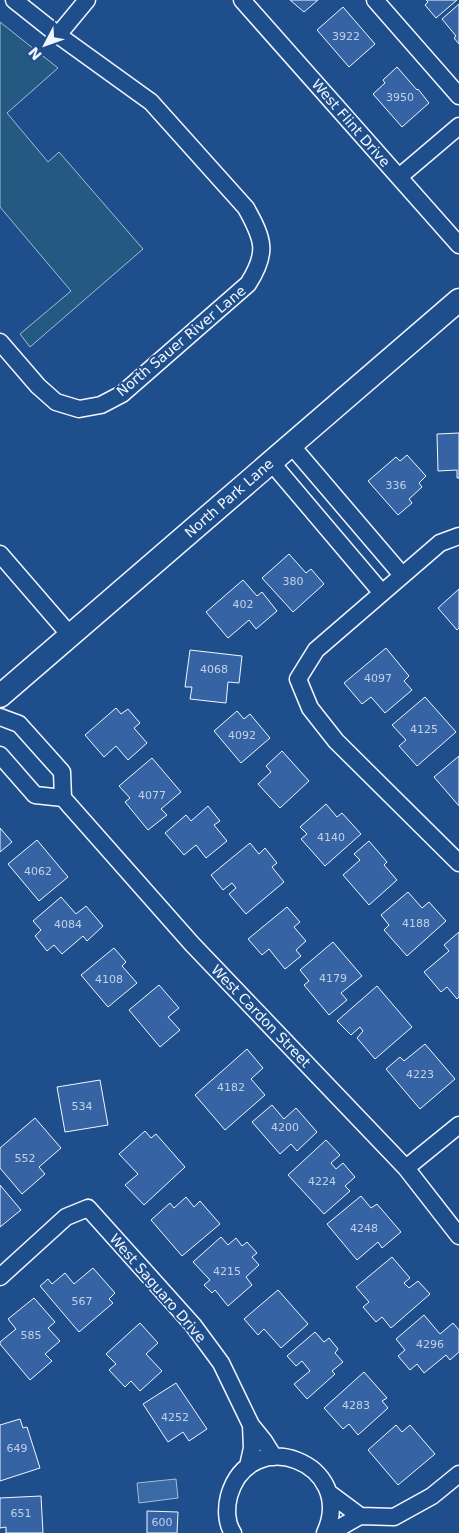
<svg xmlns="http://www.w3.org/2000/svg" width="459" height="1533" viewBox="0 0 459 1533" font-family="'DejaVu Sans',sans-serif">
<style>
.green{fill:#245a82;stroke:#a8bbd7}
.water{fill:#3b69a3;stroke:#a8bbd7}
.building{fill:#3563a3;stroke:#f2f6ff}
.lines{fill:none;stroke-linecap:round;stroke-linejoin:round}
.street-casing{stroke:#f2f6ff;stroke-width:19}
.secondary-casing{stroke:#f2f6ff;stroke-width:25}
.street{stroke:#1f4e8c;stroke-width:16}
.secondary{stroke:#1f4e8c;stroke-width:22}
.labels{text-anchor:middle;stroke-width:4;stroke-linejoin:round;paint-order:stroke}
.number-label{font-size:11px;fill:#c3d1e8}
.street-label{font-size:14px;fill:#f2f6ff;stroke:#1f4e8c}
</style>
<rect width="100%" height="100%" fill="#1f4e8c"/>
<path class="green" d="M0 22 58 68 7 113 48 162 59 152 143 249 30 347 20 334 71 291 0 207Z"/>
<path class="water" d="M176 1479 178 1498 139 1503 137 1483Z"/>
<path class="building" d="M290 0H318L304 12Z
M426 0H457L436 18 425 5 428 2Z
M459 4V44L454 38 456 36 442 19Z
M343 7 375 44 349 67 317 30Z
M397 67 417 90 418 89 429 103 402 127 373 94 385 83 383 80Z
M459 433V478H457V470L438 471 437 434Z
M407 455 426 476 419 483 422 487 409 499 412 503 398 515 368 481 396 457 400 461Z
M289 554 306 573 311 569 324 584 293 612 262 578Z
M243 580 257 596 262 592 277 611 256 629 249 620 228 638 206 612Z
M459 589V628L457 630 438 608Z
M386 648 409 676 404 681 412 690 385 713 371 697 362 704 344 683Z
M190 650 242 656 239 683 228 682 226 703 190 699 192 687H185Z
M425 697 456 732 417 766 399 746 406 740 392 725Z
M116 708 121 714 128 709 140 723 134 728 147 743 128 760 116 746 104 757 85 735Z
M237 711 244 719 250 714 270 738 241 763 214 731Z
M282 751 309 781 280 808 258 784 271 772 266 766Z
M459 756V806L434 777Z
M152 758 181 792 161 809 167 815 148 830 125 802 130 798 119 786Z
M326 804 337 817 342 813 361 834 325 866 301 839 307 834 300 827Z
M208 806 220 821 214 825 227 841 206 858 196 845 184 855 165 833 186 815 191 821Z
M0 828 12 842 0 852Z
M37 840 68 877 39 901 8 864Z
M369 841 387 862 384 865 397 880 369 905 343 875 360 860 354 854Z
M250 843 259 854 265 848 277 863 272 867 284 882 246 914 229 894 236 888 232 883 223 890 211 875Z
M408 892 422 908 429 902 446 921 407 956 384 930 389 925 381 915Z
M61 897 76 914 86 906 103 926 87 941 83 936 62 954 54 945 47 951 35 936 41 930 33 921Z
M287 907 300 922 294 927 306 941 296 950 301 956 285 969 269 949 262 955 248 939Z
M459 932V997L457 999 447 987 441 992 424 972 449 951 444 945Z
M333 942 362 976 341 993 347 1000 329 1015 304 985 309 981 300 970Z
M114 948 126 962 122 966 137 983 108 1007 81 975Z
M159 985 179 1008 168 1017 180 1030 160 1047 129 1010Z
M377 986 412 1027 375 1059 357 1038 363 1031 360 1027 351 1035 337 1021Z
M425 1044 455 1079 420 1109 386 1069 400 1057 404 1061Z
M247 1049 263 1068 251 1079 265 1095 225 1130 195 1095Z
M100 1080 108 1125 65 1132 57 1087Z
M272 1105 284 1119 296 1108 317 1132 297 1151 291 1144 280 1154 252 1122Z
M35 1118 61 1148 39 1167 45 1174 22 1194 0 1168V1148Z
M145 1131 151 1138 156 1134 185 1167 144 1205 125 1185 138 1174 119 1154Z
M326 1140 340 1155 331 1163 336 1169 343 1163 355 1177 345 1186 350 1191 324 1214 288 1175Z
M0 1185 21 1210 0 1227Z
M361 1196 371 1208 377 1204 401 1232 382 1248 378 1242 357 1260 327 1224Z
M186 1197 194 1207 200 1201 220 1224 182 1256 151 1220 170 1203 174 1208Z
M221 1237 228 1245 236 1238 242 1246 247 1242 257 1253 252 1257 259 1265 246 1277 252 1285 228 1306 215 1290 212 1293 204 1285 210 1280 193 1262Z
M392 1257 410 1278 404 1283 409 1288 418 1281 430 1294 391 1328 382 1317 376 1322 363 1307 369 1302 356 1287Z
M93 1268 115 1293 109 1299 113 1303 79 1332 40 1286 48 1279 52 1284 65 1273 74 1284Z
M278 1290 308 1324 281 1348 264 1329 258 1335 244 1319Z
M34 1298 55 1322 48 1328 60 1341 45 1354 52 1361 30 1380 0 1344V1342L16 1329 8 1319Z
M424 1315 440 1334 453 1323 459 1330V1352L450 1360 446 1355 424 1373 417 1364 410 1370 398 1356 405 1350 396 1339Z
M140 1323 158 1343 146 1354 162 1371 140 1391 131 1381 125 1387 109 1370 116 1364 106 1354Z
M315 1332 324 1342 329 1338 338 1349 335 1353 343 1362 332 1371 335 1374 307 1399 294 1384 310 1371 302 1361 296 1366 287 1356Z
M364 1372 387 1398 382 1401 388 1408 358 1435 349 1424 343 1429 324 1408Z
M176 1383 207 1429 189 1441 183 1432 168 1442 143 1404Z
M20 1419 23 1428 27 1427 40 1468 0 1481V1425Z
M396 1425 402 1432 410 1425 435 1454 398 1485 368 1450Z
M41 1496 43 1533H6V1527L0 1528V1498Z
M147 1511 178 1512 177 1533H147Z"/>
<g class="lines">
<g class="street-casing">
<path id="street" d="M242 0 459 245
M375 0 459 96
M58 35 87 0
M399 177 459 126
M0 342 38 386 56 402 79 409 101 405 122 394 248 284C268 253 264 240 246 208L151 102 58 35 14 0
M291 445 402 575
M271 462 382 593
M459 536 440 543 316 650 298 679 310 708 336 741 459 863
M0 554 70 635
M0 717 19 724 62 772 63 798 192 944 406 1168 459 1236
M0 755 35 795 63 798
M406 1168 459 1125
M0 1277 66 1217 88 1208 193 1325 221 1363 251 1425 264 1441 274 1457
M248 1466 252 1448 251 1425
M329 1493 360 1516
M233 1533C226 1523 226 1508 229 1496 250 1422 357 1463 325 1533
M330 1533 360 1516 394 1517 432 1496 459 1474"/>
</g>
<g class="secondary-casing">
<path id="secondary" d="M0 696 459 300"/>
</g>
<use href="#street" class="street"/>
<use href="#secondary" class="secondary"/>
</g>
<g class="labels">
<g class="number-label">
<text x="346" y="40">3922</text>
<text x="400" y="101">3950</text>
<text x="396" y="489">336</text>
<text x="293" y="585">380</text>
<text x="243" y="608">402</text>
<text x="214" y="673">4068</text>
<text x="378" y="682">4097</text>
<text x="424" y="733">4125</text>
<text x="242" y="739">4092</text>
<text x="152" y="799">4077</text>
<text x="331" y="841">4140</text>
<text x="38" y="875">4062</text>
<text x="416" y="927">4188</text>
<text x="68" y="928">4084</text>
<text x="333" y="982">4179</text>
<text x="109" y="983">4108</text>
<text x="420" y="1078">4223</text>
<text x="231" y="1091">4182</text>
<text x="82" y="1110">534</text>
<text x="285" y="1131">4200</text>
<text x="25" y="1162">552</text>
<text x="322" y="1185">4224</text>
<text x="364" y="1232">4248</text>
<text x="227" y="1275">4215</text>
<text x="82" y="1305">567</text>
<text x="31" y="1339">585</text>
<text x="430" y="1348">4296</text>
<text x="356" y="1409">4283</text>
<text x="175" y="1421">4252</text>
<text x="17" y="1452">649</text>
<text x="21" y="1517">651</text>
<text x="162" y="1526">600</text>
</g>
<g class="street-label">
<text transform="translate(351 123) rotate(49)" y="5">West Flint Drive</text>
<text transform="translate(181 341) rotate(-40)" y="5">North Sauer River Lane</text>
<text transform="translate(229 498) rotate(-41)" y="5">North Park Lane</text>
<text transform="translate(261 1016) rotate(46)" y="5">West Cardon Street</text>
<text transform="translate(158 1288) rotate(49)" y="5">West Saguaro Drive</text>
</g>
</g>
<g transform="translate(45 45) rotate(229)" stroke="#1f4e8c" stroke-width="4" paint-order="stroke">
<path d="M0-4L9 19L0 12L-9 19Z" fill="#f2f6ff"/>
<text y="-8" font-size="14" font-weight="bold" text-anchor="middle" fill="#f2f6ff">N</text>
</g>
</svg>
